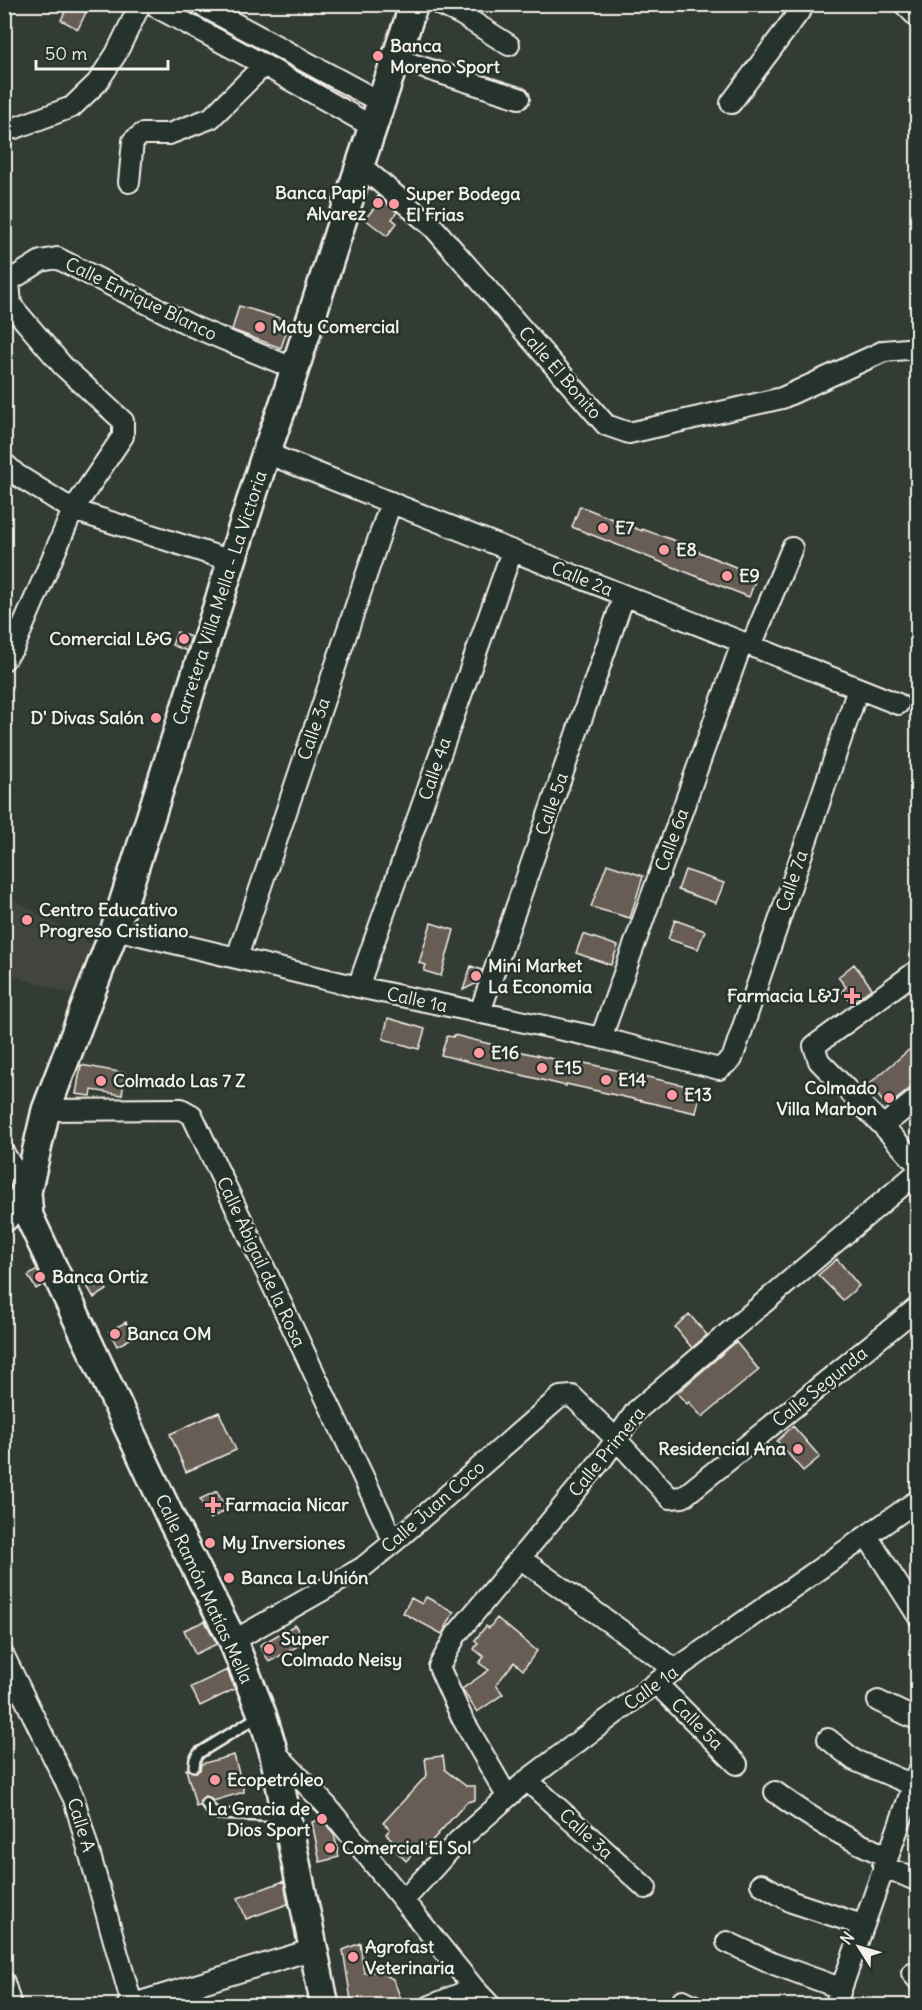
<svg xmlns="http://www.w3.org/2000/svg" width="922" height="2010" viewBox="0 0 922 2010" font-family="Delius,sans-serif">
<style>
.built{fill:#43453e}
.building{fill:#685d54;stroke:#f4f1e8;stroke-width:1.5}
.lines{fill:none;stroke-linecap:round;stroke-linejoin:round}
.service-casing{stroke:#f4f1e8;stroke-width:14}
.minor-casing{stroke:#f4f1e8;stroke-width:24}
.secondary-casing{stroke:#f4f1e8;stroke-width:32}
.service{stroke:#26332d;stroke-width:9}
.minor{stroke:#26332d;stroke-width:20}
.secondary{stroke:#26332d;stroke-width:27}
.poi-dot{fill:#ff9aa2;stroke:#26332d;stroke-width:2}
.labels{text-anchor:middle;stroke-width:5;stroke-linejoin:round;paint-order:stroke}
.poi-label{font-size:18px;font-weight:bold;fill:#f4f1e8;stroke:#26332d;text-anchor:start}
.street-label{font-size:18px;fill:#f4f1e8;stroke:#26332d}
</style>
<rect width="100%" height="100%" fill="#333b35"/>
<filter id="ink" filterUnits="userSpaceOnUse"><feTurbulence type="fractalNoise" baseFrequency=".0167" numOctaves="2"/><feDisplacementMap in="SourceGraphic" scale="12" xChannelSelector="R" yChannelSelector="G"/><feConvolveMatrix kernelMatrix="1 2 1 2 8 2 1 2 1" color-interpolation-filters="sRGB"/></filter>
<g filter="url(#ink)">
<path class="built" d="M4 894 93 945 75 995 5 973Z"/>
<path class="building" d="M69 4H90L78 29 61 20Z
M378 196 397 212 392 219 397 223 387 236 365 219 376 206 373 204Z
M239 306 290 321 281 348 232 330Z
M580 506 642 531V529L693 547 692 549 757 576 749 597 572 527Z
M177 632 191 637 187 651 172 645Z
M607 864 643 876 630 918 591 907Z
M685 870 724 883 716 903 678 890Z
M675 920 705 931 698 949 668 939Z
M431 923 454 930 441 976 424 971 426 965 419 963Z
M583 934 618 946 611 965 576 953Z
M854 964 872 988 852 1003 842 991 846 987 838 977Z
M471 966 482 970 477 983 463 990Z
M388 1018 425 1029 419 1049 383 1039Z
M454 1035 518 1051 580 1065V1062L701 1089 696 1113 566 1084V1086L441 1055 447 1036 453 1037Z
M911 1048 918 1056V1082L887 1107 869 1084Z
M81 1065 125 1073 122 1095 92 1090 91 1096 76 1094Z
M837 1259 859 1286 843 1300 818 1275Z
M37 1270 44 1284 36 1289 28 1276Z
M100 1278 107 1290 94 1298 87 1286Z
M689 1314 707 1335 692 1348 675 1327Z
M126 1322 134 1337 117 1346 109 1331Z
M736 1342 759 1370 702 1417 689 1402 687 1404 677 1393Z
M219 1412 236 1450 186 1472 170 1434Z
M793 1426 820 1457 803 1471 777 1441Z
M217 1491 226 1510 210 1519 200 1499Z
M426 1597 454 1612 442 1634 403 1613 411 1598 422 1604Z
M497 1618 537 1651 523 1670 514 1662 496 1685 503 1694 477 1712 462 1689 489 1670 479 1663 484 1657 474 1649 478 1643 475 1640 486 1626 489 1628Z
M205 1621 217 1644 195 1654 184 1630Z
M295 1625 305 1642 269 1662 260 1645Z
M227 1670 235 1689 200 1706 191 1687Z
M234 1755 244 1792 213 1801 209 1797 205 1796 200 1800V1805L196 1806 186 1769 196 1772 200 1770 201 1764Z
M443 1756 445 1770 466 1786H475V1800L467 1802 427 1846 422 1844 406 1861 396 1851 400 1847 386 1834 390 1829 383 1823 427 1775 425 1758Z
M322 1819 334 1834 339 1857 320 1862 312 1822Z
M284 1881 288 1904 246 1919 238 1898Z
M360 1943 364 1973 378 1971 393 1979 404 2006H352L343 1950Z"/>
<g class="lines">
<g class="service-casing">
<path id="service" d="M194 1766 195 1759 199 1753 259 1716
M206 1803 212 1811 219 1814 285 1817"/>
</g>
<g class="minor-casing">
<path id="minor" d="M199 4 382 103
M439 4 462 15 509 45
M904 4 918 18
M158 8 264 65 373 127
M396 59 519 98
M731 103 805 4
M4 130 15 128 72 107 97 83 116 54 139 7
M360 165 434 228 606 425 629 433 782 398 884 351 918 348
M129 182 133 141 142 134H169L211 118 264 65
M266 453 898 704
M4 463 17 475 73 510 232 561
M751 646 792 548
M4 660 14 647 73 510 123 436V421L63 366 11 305 9 281 41 261 57 258 194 327 295 369
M115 929 358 987 601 1038 719 1069 732 1059 858 689
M237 957 391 502
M918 970 814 1046 819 1061 883 1126 918 1165
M358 987 512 551
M480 1012 624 596
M601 1038 742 643
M46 1110 181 1109 192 1115 394 1542
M883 1126 918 1098
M4 1153 27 1192
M867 1536 918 1616
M521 1559 676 1670
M233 1641 362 1568 394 1542 560 1397 572 1396 615 1438 670 1498 683 1497 918 1307
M4 1656 74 1799 132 2004
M656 1683 737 1764
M878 1701 918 1720
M828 1739 854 1760 913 1785
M273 1750 327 1806 474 1988 491 2006
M527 1780 646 1888
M775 1792C810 1818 846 1839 887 1856
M507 1796 462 1718 439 1667 456 1635 603 1458 636 1411 918 1172
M883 1866 918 1881
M761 1884 792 1902 862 1925
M404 1900 458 1841 527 1780 656 1683 918 1500
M727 1942 774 1964 840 1988
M912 1973 918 1980
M4 1982 11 2006
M683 2000 695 2006
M127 2006 314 1949
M430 2006 474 1988
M835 2006 918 1772"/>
</g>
<g class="secondary-casing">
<path id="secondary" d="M4 1218 27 1192
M325 2006 273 1750 262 1714 233 1641 173 1523 29 1216 27 1192 46 1110 115 929 266 453 283 406 360 165 414 4"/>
</g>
<use href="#service" class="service"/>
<use href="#minor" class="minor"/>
<use href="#secondary" class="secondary"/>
</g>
</g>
<g class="poi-dot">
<circle cx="378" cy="56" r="6"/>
<circle cx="378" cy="203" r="6"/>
<circle cx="394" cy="204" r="6"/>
<circle cx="260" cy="327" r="6"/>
<circle cx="603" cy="528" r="6"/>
<circle cx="664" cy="550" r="6"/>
<circle cx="727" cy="576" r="6"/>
<circle cx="184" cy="639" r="6"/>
<circle cx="156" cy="718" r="6"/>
<circle cx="27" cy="920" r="6"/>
<circle cx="476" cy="976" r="6"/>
<path d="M849 987h6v6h6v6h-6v6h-6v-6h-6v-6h6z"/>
<circle cx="479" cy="1053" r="6"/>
<circle cx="542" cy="1068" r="6"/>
<circle cx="606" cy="1080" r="6"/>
<circle cx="101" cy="1081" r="6"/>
<circle cx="672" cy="1095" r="6"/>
<circle cx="889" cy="1098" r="6"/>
<circle cx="40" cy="1277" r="6"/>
<circle cx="115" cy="1334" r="6"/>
<circle cx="798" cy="1449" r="6"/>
<path d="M210 1496h6v6h6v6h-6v6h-6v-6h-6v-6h6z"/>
<circle cx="210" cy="1543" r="6"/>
<circle cx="229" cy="1578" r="6"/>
<circle cx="269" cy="1649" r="6"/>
<circle cx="215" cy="1780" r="6"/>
<circle cx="322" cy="1819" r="6"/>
<circle cx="330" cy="1848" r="6"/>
<circle cx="353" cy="1957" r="6"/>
</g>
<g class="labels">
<g class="poi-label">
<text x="390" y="52">Banca<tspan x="390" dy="21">Moreno Sport</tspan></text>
<text x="366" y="199" text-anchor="end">Banca Papi<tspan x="366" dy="21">Alvarez</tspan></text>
<text x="406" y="200">Super Bodega<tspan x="406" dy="21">El Frias</tspan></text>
<text x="272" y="333">Maty Comercial</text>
<text x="615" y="534">E7</text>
<text x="676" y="556">E8</text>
<text x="739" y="582">E9</text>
<text x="172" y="645" text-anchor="end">Comercial L&amp;G</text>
<text x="144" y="724" text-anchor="end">D' Divas Salón</text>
<text x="39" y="916">Centro Educativo<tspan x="39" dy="21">Progreso Cristiano</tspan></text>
<text x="488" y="972">Mini Market<tspan x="488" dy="21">La Economia</tspan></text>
<text x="840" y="1002" text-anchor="end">Farmacia L&amp;J</text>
<text x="491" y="1059">E16</text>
<text x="554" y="1074">E15</text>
<text x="618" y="1086">E14</text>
<text x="113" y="1087">Colmado Las 7 Z</text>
<text x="877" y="1094" text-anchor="end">Colmado<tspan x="877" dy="21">Villa Marbon</tspan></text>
<text x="684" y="1101">E13</text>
<text x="52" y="1283">Banca Ortiz</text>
<text x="127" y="1340">Banca OM</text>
<text x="786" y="1455" text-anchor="end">Residencial Ana</text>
<text x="225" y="1511">Farmacia Nicar</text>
<text x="222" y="1549">My Inversiones</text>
<text x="241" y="1584">Banca La Unión</text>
<text x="281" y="1645">Super<tspan x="281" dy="21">Colmado Neisy</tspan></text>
<text x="227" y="1786">Ecopetróleo</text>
<text x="310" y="1815" text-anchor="end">La Gracia de<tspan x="310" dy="21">Dios Sport</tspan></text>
<text x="342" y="1854">Comercial El Sol</text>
<text x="365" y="1953">Agrofast<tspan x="365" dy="21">Veterinaria</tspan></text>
</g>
<g class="street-label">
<text transform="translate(141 299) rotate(26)" y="6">Calle Enrique Blanco</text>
<text transform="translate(560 373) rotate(49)" y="6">Calle El Bonito</text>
<text transform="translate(582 579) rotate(22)" y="6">Calle 2a</text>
<text transform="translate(220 598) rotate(-72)" y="6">Carretera Villa Mella - La Victoria</text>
<text transform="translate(314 729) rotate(-71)" y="6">Calle 3a</text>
<text transform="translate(435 769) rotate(-71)" y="6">Calle 4a</text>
<text transform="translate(552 804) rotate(-71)" y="6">Calle 5a</text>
<text transform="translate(672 840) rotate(-70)" y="6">Calle 6a</text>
<text transform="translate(792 881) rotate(-71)" y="6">Calle 7a</text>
<text transform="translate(417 1000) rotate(12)" y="6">Calle 1a</text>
<text transform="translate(261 1262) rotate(65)" y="6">Calle Abigail de la Rosa</text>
<text transform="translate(820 1387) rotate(-39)" y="6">Calle Segunda</text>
<text transform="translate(607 1452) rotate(-51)" y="6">Calle Primera</text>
<text transform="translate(433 1507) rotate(-41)" y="6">Calle Juan Coco</text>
<text transform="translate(204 1589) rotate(65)" y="6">Calle Ramón Matías Mella</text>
<text transform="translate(651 1688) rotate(-36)" y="6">Calle 1a</text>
<text transform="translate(697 1724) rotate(45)" y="6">Calle 5a</text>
<text transform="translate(81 1825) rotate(73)" y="6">Calle A</text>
<text transform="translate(586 1834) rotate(42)" y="6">Calle 3a</text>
</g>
</g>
<rect width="922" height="2010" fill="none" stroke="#26332d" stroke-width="24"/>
<rect x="12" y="12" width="898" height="1986" fill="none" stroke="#f4f1e8" stroke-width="2" filter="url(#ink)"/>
<g transform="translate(859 1947) rotate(307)" stroke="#26332d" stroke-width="4.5" paint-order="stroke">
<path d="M0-4.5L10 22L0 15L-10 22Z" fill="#f4f1e8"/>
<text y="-9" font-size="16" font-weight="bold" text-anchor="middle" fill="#f4f1e8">N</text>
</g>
<path d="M36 60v9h132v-9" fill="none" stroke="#f4f1e8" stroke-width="3"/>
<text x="45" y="60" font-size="18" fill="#f4f1e8" stroke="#26332d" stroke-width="4.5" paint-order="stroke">50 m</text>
</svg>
